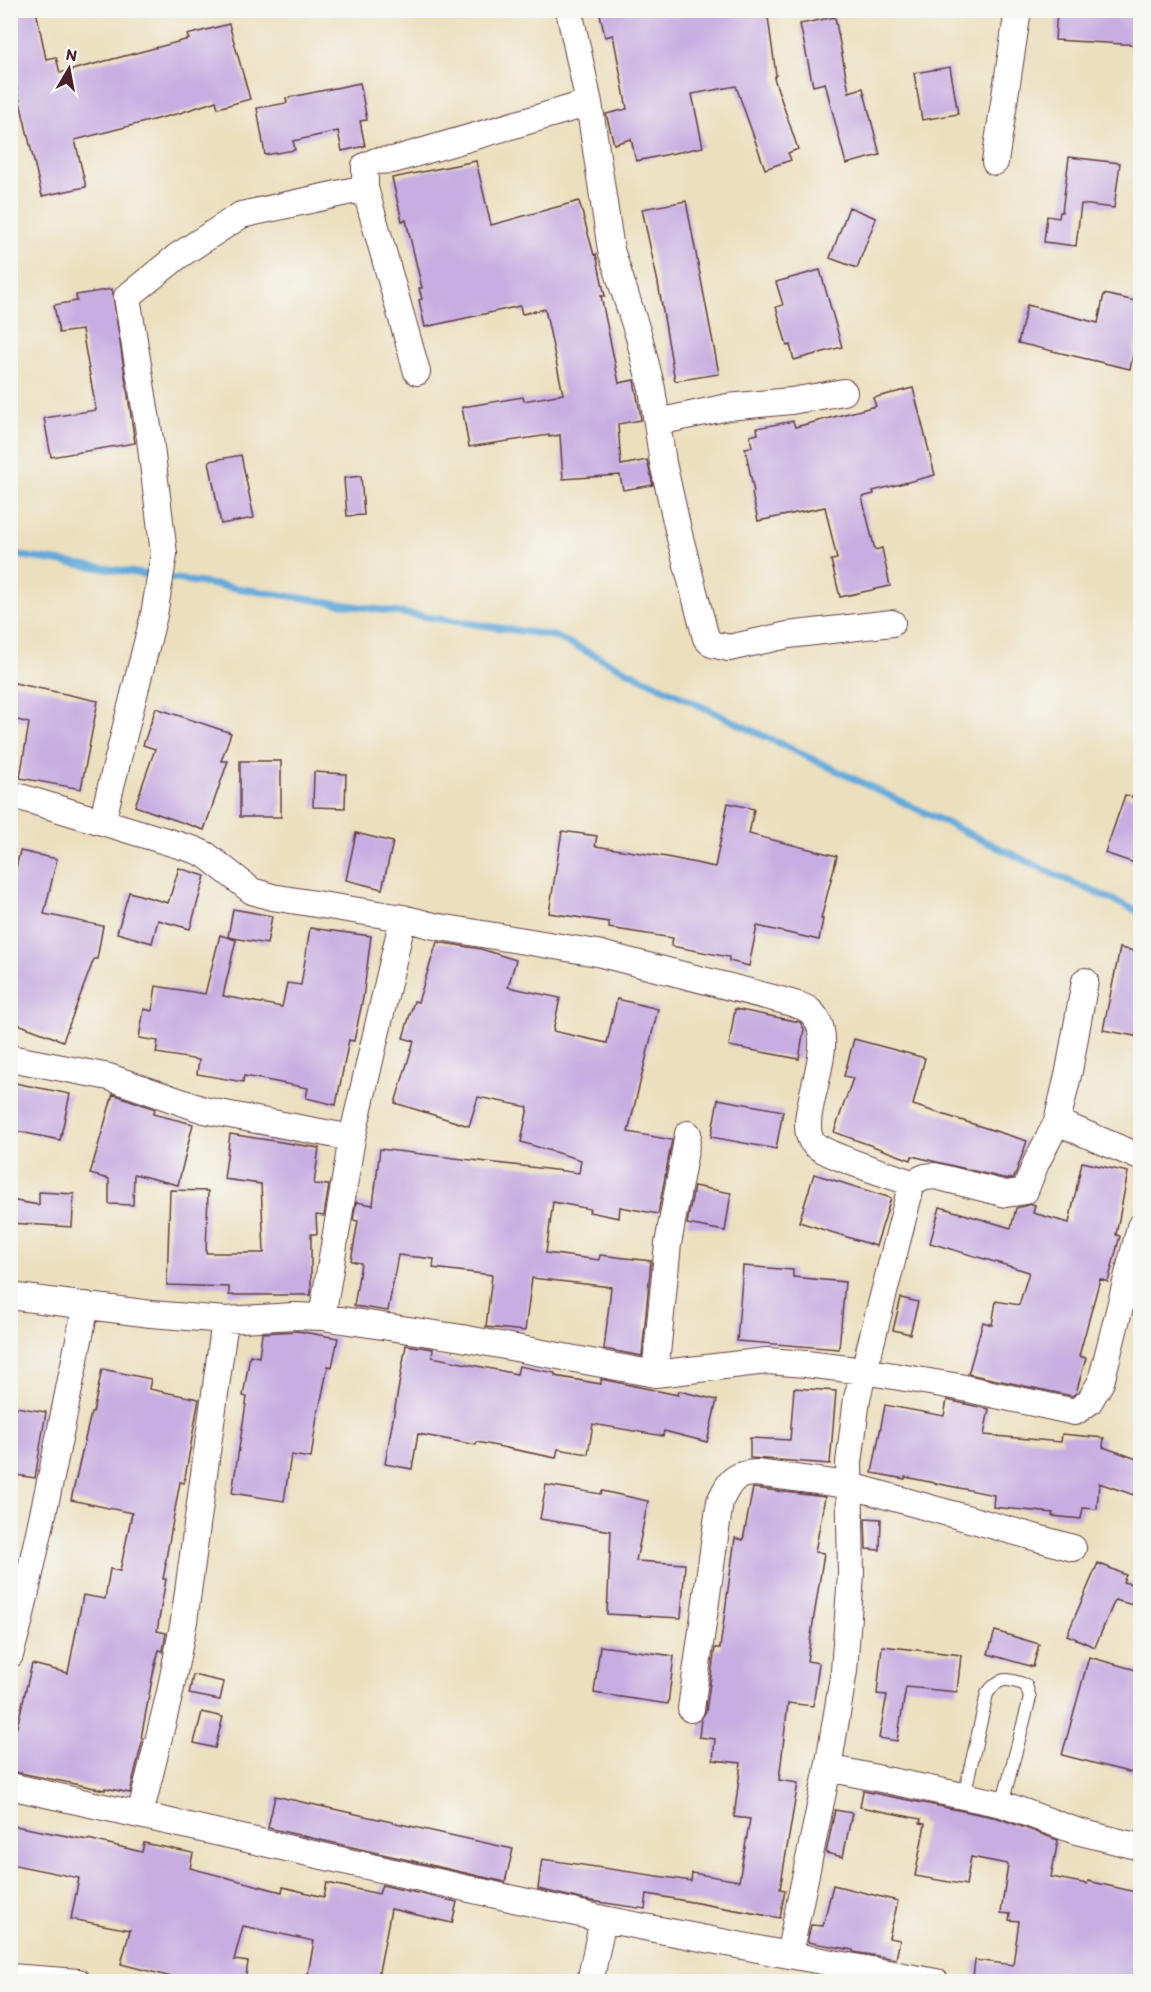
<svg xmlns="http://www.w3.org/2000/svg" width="1151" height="1992" viewBox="0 0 1151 1992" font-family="Itim,sans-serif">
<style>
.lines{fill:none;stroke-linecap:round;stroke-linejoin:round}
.stream{stroke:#64a9d9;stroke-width:7}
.building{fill:#c7ade1}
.lane-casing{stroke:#623c41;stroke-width:14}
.street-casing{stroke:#623c41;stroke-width:28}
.lane{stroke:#fff;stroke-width:12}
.street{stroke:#fff;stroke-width:26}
</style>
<rect width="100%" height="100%" fill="#f6f6f2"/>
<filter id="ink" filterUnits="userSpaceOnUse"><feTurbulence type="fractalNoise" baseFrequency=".0167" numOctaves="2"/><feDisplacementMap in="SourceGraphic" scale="12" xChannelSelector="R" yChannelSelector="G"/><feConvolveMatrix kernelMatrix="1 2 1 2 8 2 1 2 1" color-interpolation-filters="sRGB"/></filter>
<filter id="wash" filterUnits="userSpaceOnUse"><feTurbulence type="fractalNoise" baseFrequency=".008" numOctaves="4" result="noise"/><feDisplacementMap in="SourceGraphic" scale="24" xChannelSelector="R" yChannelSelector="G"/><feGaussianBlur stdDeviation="1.35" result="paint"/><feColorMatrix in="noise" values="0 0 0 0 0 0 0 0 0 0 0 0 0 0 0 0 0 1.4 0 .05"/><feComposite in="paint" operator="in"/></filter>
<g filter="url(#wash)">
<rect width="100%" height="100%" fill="#ebdfbe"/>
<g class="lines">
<path class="stream" d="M10 554 554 636 1056 875 1140 912"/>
</g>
<g id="blocks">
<path class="building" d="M10 10H36L46 59 56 57 60 73 189 39 187 35 229 24 250 99 218 108 216 101 180 113 75 140 86 187 42 196 10 59Z
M599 10H767L776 75 774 78 798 149 788 153 791 160 765 169 736 86 692 94 703 147 636 161 631 139 614 144 606 114 627 109 613 35 605 37Z
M1057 10H1140V45L1055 40Z
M835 17 849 92 863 88 880 155 846 164 825 83 813 86 800 24Z
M950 67 958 114 922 120 914 73Z
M360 83 367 120 360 121 365 146 342 151 338 131 293 141 295 150 265 155 257 108 287 103 286 98Z
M1069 157 1120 163 1114 208 1081 204 1076 246 1044 242 1047 216 1059 218 1060 212H1062Z
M476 161 491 225 579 201 594 255 596 254 605 296H601L619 383 634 380 640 412 641 420 618 424 621 465 647 460 653 485 623 490 620 475 563 479 560 435 549 437V435L469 447 462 407 523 397 524 401 563 394 545 309 522 314 520 306 425 327 419 300 422 299 419 288H422L406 220 402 221 392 178Z
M686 201 719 374 675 381 658 283 642 209Z
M849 207 876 218 857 268 830 258Z
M820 270 842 347 794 360 790 345 787 346 776 307 783 305 776 282Z
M112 289 135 443 51 457 44 418 96 410 82 330 59 333 54 305 77 301 76 295Z
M1104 294 1140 302V321L1130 369 1018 343 1027 305 1098 323Z
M913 388 935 475 873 491 874 494 862 497 875 550 882 548 890 586 840 597 831 560 837 559 825 507 758 521 752 493 754 492 745 448 752 447 750 436 758 434 757 428 793 421 795 427 876 406 873 398Z
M241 455 254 518 221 524 209 461Z
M361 476 364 515 347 516 344 478Z
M10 682 98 701 81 789 20 778 29 723 10 718Z
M156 708 231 733 221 761H228L204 830 135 806 155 749 143 745Z
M240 761H281V817H240Z
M314 772 346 774 345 808 313 807Z
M1125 795 1140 800V865L1105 853Z
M728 803 754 809 749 834 837 856 821 919H823L819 940 757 926 749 966 729 961V957L671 946 673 938 609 928V922L549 913 562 831 597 836 595 846 667 857 715 867Z
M356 833 393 842 382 889 346 880Z
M20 851 57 859 44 914 103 926 97 959H94L63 1041 10 1021V893Z
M179 868 205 876 190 929 158 920 152 943 117 933 129 892 168 903Z
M233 909 272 916 267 944 228 937Z
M310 928 371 936 363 998 354 1041 349 1040 336 1105 306 1098 308 1088 244 1076 243 1082 197 1074 199 1060 156 1053 158 1041 139 1038 144 1009 152 1011 156 986 205 994 220 935 236 940 223 996 282 1007 287 983 301 985Z
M437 942 481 949 516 960 508 987 560 998 553 1031 607 1043 617 999 658 1009 628 1132 672 1140 658 1214 620 1207 619 1218 589 1212 590 1209 553 1202 546 1253 599 1260 600 1255 651 1261 642 1356 604 1349 611 1287 532 1278 525 1331 486 1327 492 1275 433 1268 434 1259 398 1255 388 1311 354 1306 361 1263 351 1261 358 1221 353 1220 356 1202 373 1205 380 1149 579 1173 581 1160 521 1142 528 1107 478 1097 469 1126 395 1103 414 1041 403 1038 414 1001 418 1002Z
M1120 948 1140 952V1037L1103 1030Z
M735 1009 800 1022 804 1029 799 1059 729 1046Z
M854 1039 925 1058 913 1105 1027 1141 1014 1178 1007 1179 912 1156 911 1160 834 1132 853 1078 844 1076Z
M10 1082 70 1094 60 1140 10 1130Z
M113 1094 155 1109 153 1114 193 1124 178 1185 134 1174 133 1205 109 1204V1179L90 1174Z
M718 1099 783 1111 776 1149 711 1137Z
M230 1134 319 1148 314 1184 329 1185 324 1216 316 1215 317 1234H311V1295H229V1287L167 1285 170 1190 208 1191 206 1253H264L261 1184 224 1179Z
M1082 1162 1128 1172 1116 1235 1120 1236 1108 1282 1100 1279 1079 1356 1086 1358 1076 1393 1072 1396 968 1374 983 1322 992 1325 996 1301 1019 1305 1029 1272 930 1243 940 1207 1011 1228 1016 1208 1032 1204 1035 1205 1033 1213 1069 1223Z
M814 1174 891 1198 876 1246 799 1222Z
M694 1186 731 1193 725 1231 687 1224Z
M39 1192 74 1194 72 1227 10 1223V1200L39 1205Z
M743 1266 793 1270V1277L845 1282 839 1349 737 1341Z
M901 1298 918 1302 910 1334 893 1330Z
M297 1331 338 1338 332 1367 328 1366 319 1410H318L311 1458 291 1455 284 1501 232 1493 247 1397 243 1396 250 1355 259 1357 262 1333Z
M406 1345 433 1349 432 1357 517 1374 519 1366 555 1373V1376L601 1384V1379L678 1395 679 1391 717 1400 707 1442 664 1431 663 1436 593 1424 588 1454 558 1449 556 1458 477 1442 476 1445 418 1434 412 1469 385 1464Z
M102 1369 151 1379 149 1389 199 1399 184 1483 180 1482 165 1564H166L163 1579H166L157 1631 166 1633 163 1651 159 1650 154 1669 141 1738H143L130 1793 105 1788V1790L10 1771V1755L32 1664 68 1673 83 1595 105 1599 110 1569 120 1571 132 1513 71 1500 91 1413H93Z
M794 1388 836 1391 830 1464 750 1458V1438L790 1440Z
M947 1400 989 1409 984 1435 1061 1442 1062 1434 1104 1438 1103 1447 1140 1460V1476L1134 1495 1099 1483 1097 1509 1083 1508 1081 1519 1052 1516 1053 1513 993 1507 994 1495 905 1477V1479L872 1473 885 1405 944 1416Z
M10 1406 46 1412 35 1478 10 1474Z
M546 1485 601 1494 602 1491 648 1501 636 1561 685 1564 681 1618 607 1614 611 1531 540 1519Z
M753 1488 825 1497 815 1552 824 1553 807 1661 819 1663 813 1706 788 1703 779 1780 798 1783 780 1889 785 1890 780 1918 647 1894 645 1909 585 1900 538 1889 542 1859 691 1881 692 1873 739 1881 750 1819 734 1817 741 1763 713 1760 715 1739 699 1737 701 1719 706 1711 715 1648H720L735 1538 743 1540Z
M865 1518 881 1519 880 1550 866 1549Z
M1098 1563 1126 1575 1123 1582 1140 1586V1607L1115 1600 1095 1647 1067 1635Z
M995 1631 1039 1644 1033 1667 988 1654Z
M600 1646 674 1656 668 1704 594 1693Z
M882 1646 961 1655 957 1692 906 1687 897 1741 879 1738 887 1695 877 1694Z
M1089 1657 1140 1671V1775L1062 1755Z
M193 1675 224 1682 220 1700 189 1694Z
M202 1712 223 1717 215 1748 194 1743Z
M863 1791 998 1818 1058 1840 1051 1877 1087 1884 1088 1881 1140 1893V1982H1003L973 1977 975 1960 1013 1965 1019 1921 1009 1920 1010 1914 1001 1913 1008 1864 971 1857 966 1885 915 1876 925 1824 920 1823 921 1819 860 1807Z
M275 1796 513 1849 505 1882 268 1828Z
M835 1810 852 1813 843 1857 826 1853Z
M10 1825 88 1840V1839L142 1852 144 1843 193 1853 190 1868 282 1892 283 1887 324 1897 327 1883 379 1894 382 1885 457 1902 452 1923 391 1909 377 1982H325L307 1979 314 1941 243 1926 234 1960 248 1962 245 1982H191L121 1964 130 1930 71 1919 79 1878 10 1864Z
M833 1885 898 1901 889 1938 900 1940 896 1959 853 1952V1950L807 1942 811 1925 823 1926Z"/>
</g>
</g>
<g filter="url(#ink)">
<use href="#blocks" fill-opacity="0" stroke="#623c41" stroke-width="1.5"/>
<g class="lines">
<g class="lane-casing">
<path id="lane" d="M964 1796 987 1694C999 1676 1007 1678 1026 1685L1030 1698 1002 1804"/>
</g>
<g class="street-casing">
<path id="street" d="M569 10 589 103 611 250 639 337 652 389 663 463 679 534 706 638 712 644 729 648 788 635 892 623
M995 162 1018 10
M365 188 417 372
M658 422 728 407 791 401 844 392
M10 794 195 850 206 855 252 891 272 897 403 918 434 926 597 953 781 1000C790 1003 804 1005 811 1012 844 1042 791 1120 814 1144 827 1156 892 1176 912 1183L925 1177 935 1176 1006 1194 1025 1191 1036 1163 1057 1122 1069 1071 1085 981
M102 822 154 615 164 554 150 439 127 297 178 256 241 215 365 188V166L376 161 393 160 589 103
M10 1058 109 1077 204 1110 352 1138
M1057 1122 1140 1157
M10 1296 151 1314 225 1320 294 1316 322 1317 462 1338 655 1374 767 1361 806 1364 864 1371 959 1387 1075 1412 1089 1402 1101 1382 1140 1227
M322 1317 352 1138 403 918
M655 1374 668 1244 688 1134
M10 1655 20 1619 53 1468 86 1305
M691 1709 720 1501C730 1481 733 1474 756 1473L848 1485 1073 1548
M828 1768 1002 1804 1076 1831 1140 1847
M10 1786 603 1919 789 1955 936 1982
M140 1815 170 1692 184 1621 225 1320
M789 1955 828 1768 844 1671 851 1574 849 1463 857 1398 912 1183
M10 1977 78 1982
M590 1982 603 1919"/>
</g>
<use href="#lane" class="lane"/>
<use href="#street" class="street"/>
</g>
</g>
<rect width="1151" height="1992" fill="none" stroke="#f6f6f2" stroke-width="36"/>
<g transform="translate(69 69) rotate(10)" stroke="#f6f6f2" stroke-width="4.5" paint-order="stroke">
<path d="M0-4.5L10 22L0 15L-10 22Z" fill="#4a1f2b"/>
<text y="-9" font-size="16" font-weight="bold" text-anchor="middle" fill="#4a1f2b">N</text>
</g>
</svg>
